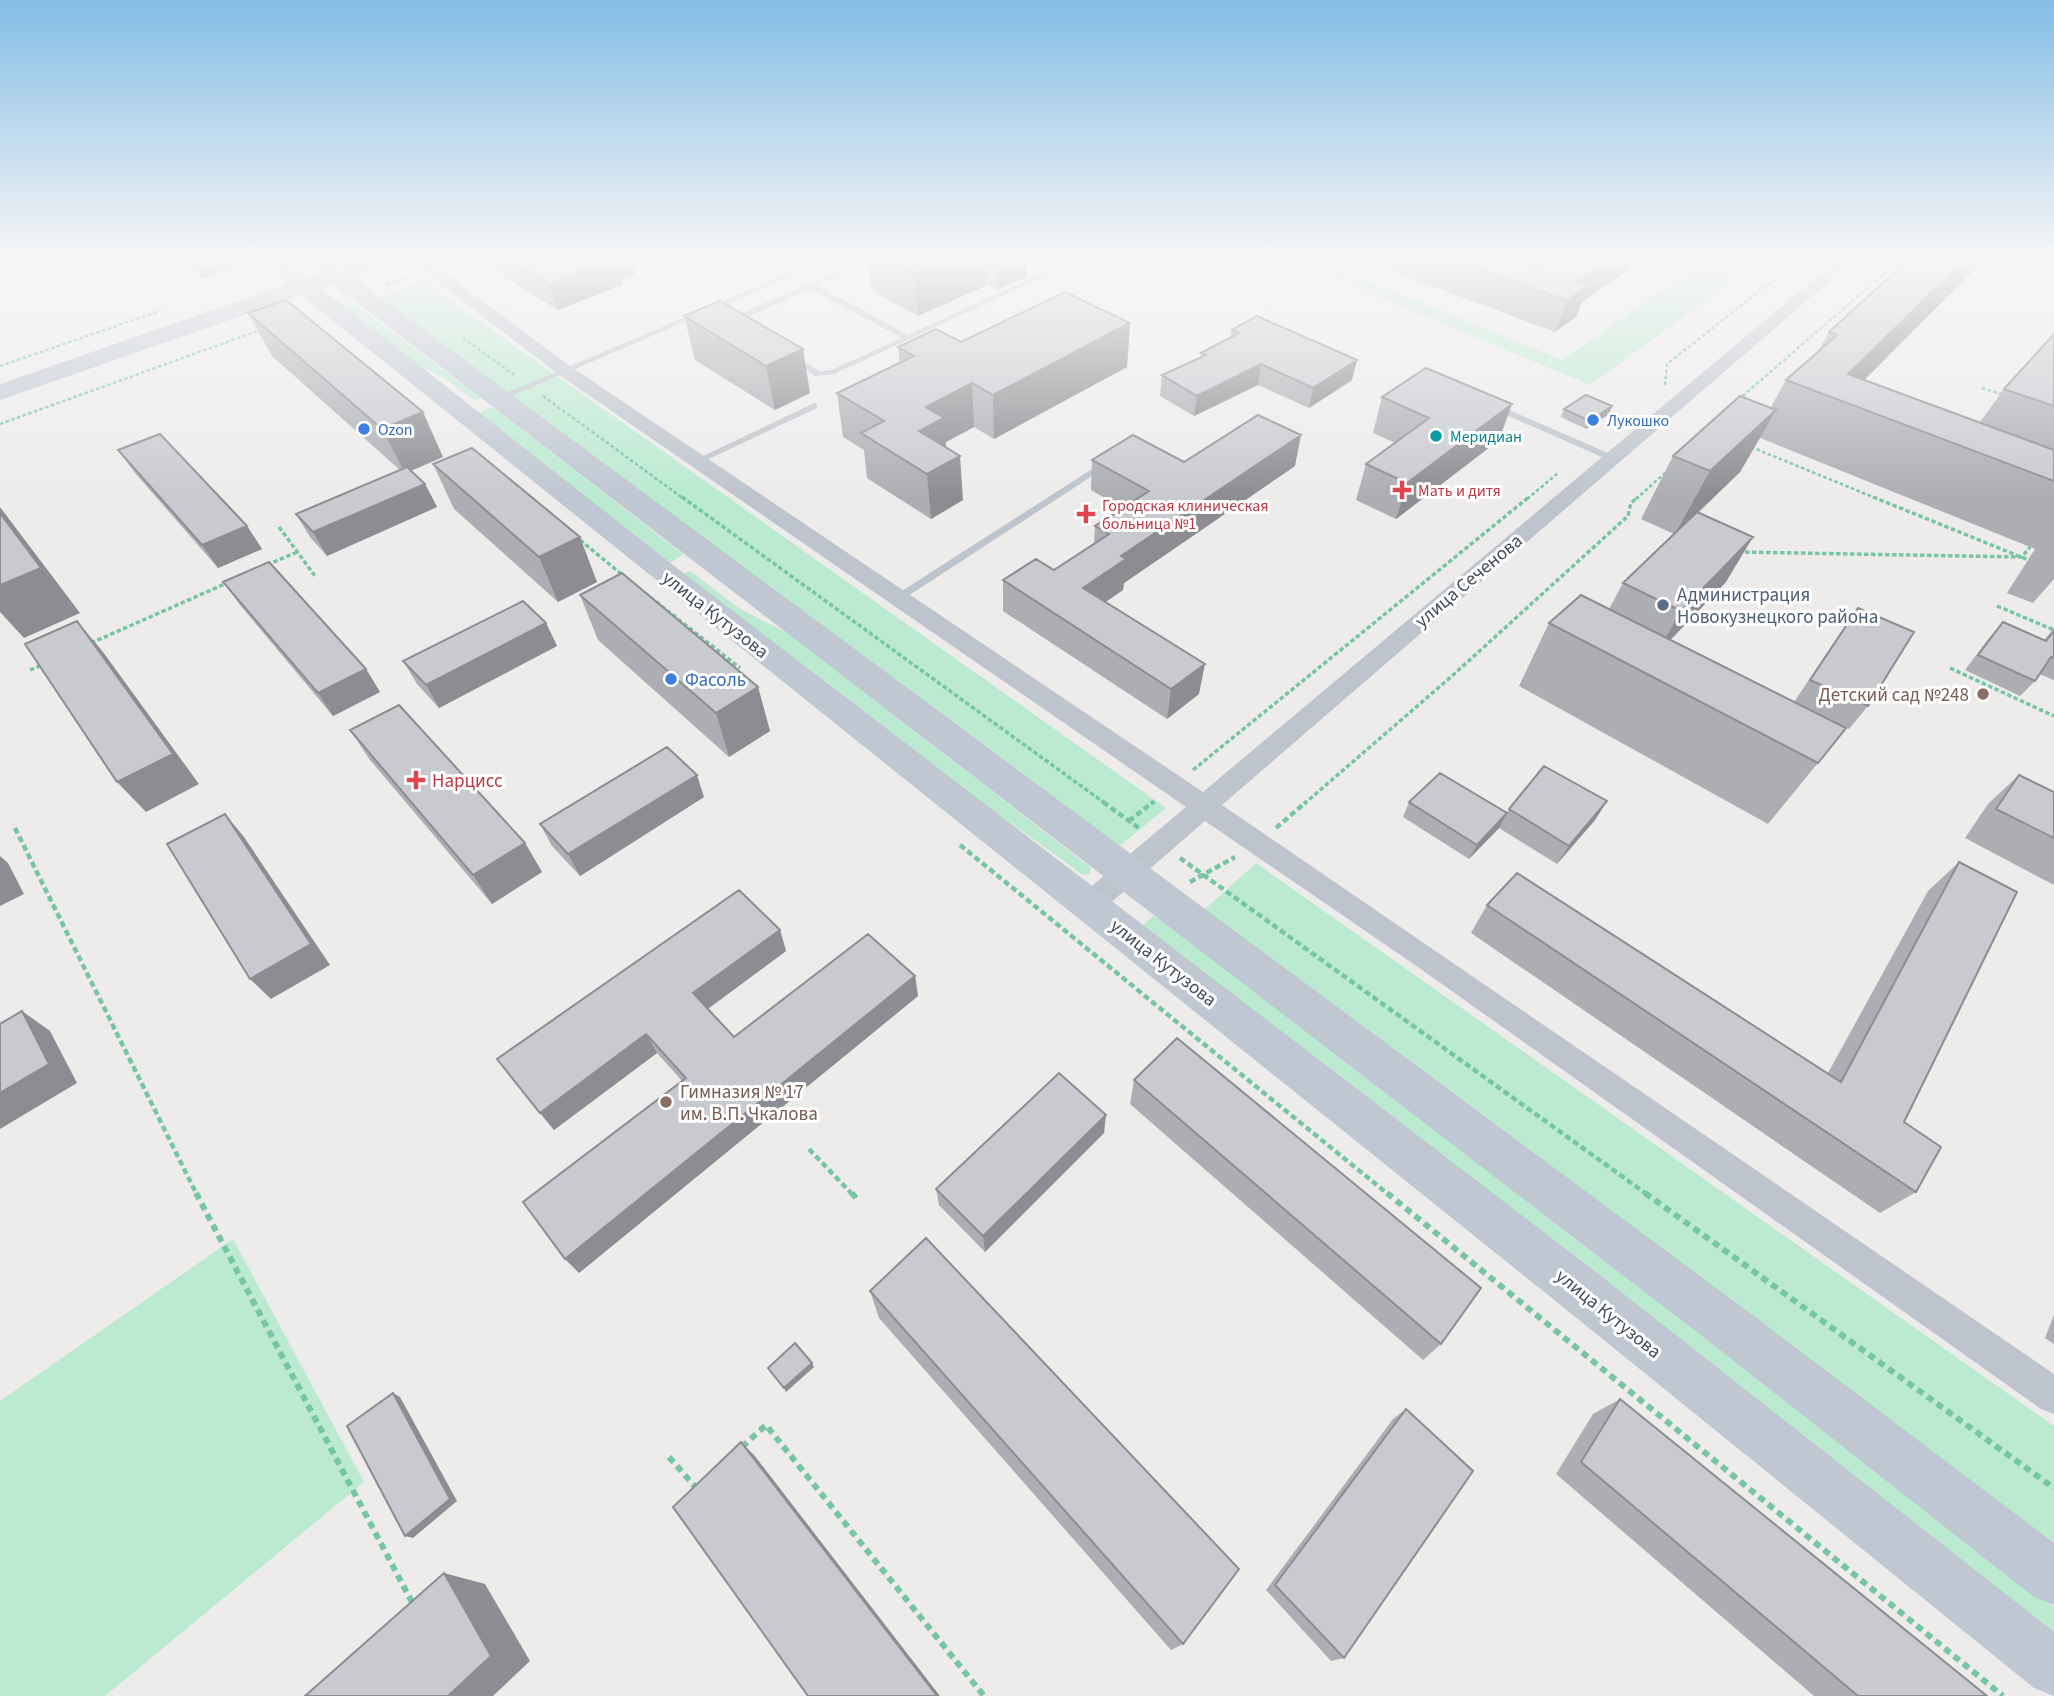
<svg xmlns="http://www.w3.org/2000/svg" width="2054" height="1696" viewBox="0 0 2054 1696" font-family="'Source Sans 3',sans-serif">
<style>
.green{fill:#bbead1}
.lines{fill:none;stroke-linecap:round;stroke-linejoin:round}
.path-far3{stroke:#76c5a5;stroke-width:2.5;stroke-dasharray:3.5 2.5;stroke-linecap:butt}
.path-far2{stroke:#76c5a5;stroke-width:3.5;stroke-dasharray:4.5 2.5;stroke-linecap:butt}
.path-far1{stroke:#76c5a5;stroke-width:4.5;stroke-dasharray:6 3.5;stroke-linecap:butt}
.path{stroke:#76c5a5;stroke-width:6;stroke-dasharray:7 5;stroke-linecap:butt}
.service{fill:#bdc4cd;fill-rule:evenodd}
.minor{fill:#bdc4cd;fill-rule:evenodd}
.secondary{fill:#bfc7d3;fill-rule:evenodd}
.wall{fill:#acaeb3}
.shaded-wall{fill:#8c8d92}
.building{fill:#c8cad0;stroke:#8c8d92;stroke-width:2}
.shop-dot{fill:#3f7fe0;stroke:#fff;stroke-width:2.5}
.culture-dot{fill:#0f9aa8;stroke:#fff;stroke-width:2.5}
.health-dot{fill:#e0444e;stroke:#fff;stroke-width:2.5}
.service-dot{fill:#5c6f8a;stroke:#fff;stroke-width:2.5}
.education-dot{fill:#8d6e63;stroke:#fff;stroke-width:2.5}
.labels{text-anchor:middle;stroke-width:6;stroke-linejoin:round;paint-order:stroke}
.far-shop-label{font-size:16px;fill:#366cbe;stroke:#fff;text-anchor:start}
.far-culture-label{font-size:16px;fill:#0d838f;stroke:#fff;text-anchor:start}
.far-health-label{font-size:16px;fill:#be3a42;stroke:#fff;text-anchor:start}
.street-label{font-size:19px;fill:#454d57;stroke:#fff}
.service-label{font-size:19px;fill:#4e5e75;stroke:#fff;text-anchor:start}
.shop-label{font-size:19px;fill:#366cbe;stroke:#fff;text-anchor:start}
.education-label{font-size:19px;fill:#785e54;stroke:#fff;text-anchor:end}
.health-label{font-size:19px;fill:#be3a42;stroke:#fff;text-anchor:start}
</style>
<rect width="100%" height="100%" fill="#eeebeb"/>
<path class="green" d="M1329 259V265L1562 360 1707 259H1762L1590 385 1291 260Z
M423 281 1166 808 1117 848 380 297Z
M353 303 481 398 474 400 443 377 419 366 341 307Z
M490 407 494 408 683 554 670 563 478 413Z
M690 571 740 609 791 635 1091 868 1090 874 1083 875 980 801 683 574Z
M1256 863 2054 1426V1545L1203 911Z
M1153 916 1159 918 2054 1607V1643L1141 927Z
M233 1239 364 1482 105 1696H0V1401Z"/>
<g class="lines">
<path class="path-far3" d="M387 285 408 277
M463 338 516 376
M0 366 160 311
M1665 385 1667 364 1800 259
M1982 388 2004 395
M543 396 684 499
M1738 400 1901 259
M0 424 263 329
M1751 447 1878 499
M1527 499 1558 473
M1636 499 1666 472"/>
<path class="path-far2" d="M682 497 1106 804
M1873 497 2031 561
M279 527 315 576
M580 540 625 577
M1738 552 2022 557 2030 547
M267 565 297 552
M645 593 740 668
M1997 606 2054 630
M91 643 227 583
M1950 668 2054 716
M30 670 45 664
M1193 770 1529 497
M1151 804 1156 800
M1304 804 1452 676 1628 516 1631 503 1638 497"/>
<path class="path-far1" d="M1103 802 1139 828
M1129 821 1153 802
M15 828 197 1195
M1276 828 1306 802
M960 845 1389 1195
M1180 858 1648 1195
M1190 882 1235 857
M809 1149 853 1195"/>
<path class="path" d="M196 1193 414 1606
M852 1193 856 1198
M1387 1193 2003 1696
M1645 1193 2054 1488
M742 1447 766 1425 984 1696
M669 1457 697 1489"/>
<path class="service" d="M822 259H832L500 401 493 399Z
M867 259H877L818 286 908 335 1072 259H1082L834 374 815 376 790 359 797 357 819 371 832 370 902 338 811 289 745 318 741 321 743 328H737L733 321 739 314Z
M1193 259H1203L1218 268 1211 270Z
M814 403 817 404V408L700 463 693 461Z
M1493 403 1615 456 1616 458 1609 460 1490 408 1489 406Z
M1103 462 1107 465 1106 467 902 600H894V596Z"/>
<path class="minor" d="M408 259H426L570 366 1203 792 1838 259H1855L1222 805 2054 1374V1414L2041 1409 1415 965 1205 821 1100 912 1090 915 1080 912 1076 904 1080 896 1186 807 558 374Z"/>
<path class="secondary" d="M260 259H284L307 278 320 273 305 259H330L339 267 361 259H393L391 264 353 277 1754 1316 2054 1543V1605L2034 1597 1720 1350 333 284 321 288 673 565 1592 1269 2054 1632V1696L2034 1688 1558 1303 301 295 0 400V384L288 284Z"/>
</g>
<path class="wall" d="M182 259H234L237 266 203 278Z
M494 259H636L632 261 635 274 622 279 623 284 558 310 499 273Z
M868 259H1026V277L997 290 987 285 918 316 872 291Z
M1381 259H1514L1536 267 1548 259H1643L1582 302 1576 317 1555 332 1379 266Z
M1985 259 1864 380 1980 422 2004 389 2054 334V579L2033 603 2007 593 2035 549 1760 438 1740 472 1698 513 1726 582 1670 640 1794 702 1841 632 1858 608 1868 706 1849 729 1842 726 1818 763 1768 824 1519 686 1549 623 1609 609 1623 583 1674 534 1641 519 1673 456 1771 407 1786 380 1817 353 1829 332Z
M248 313 443 457 411 471 425 484 437 507 327 556 310 537 296 514 400 470 272 356Z
M684 316 810 393 775 410 695 360Z
M1130 323 1127 367 994 439 974 427 946 442V447L963 500 931 519 867 478 864 450 843 437 837 393 900 363 898 347 961 342Z
M1232 330 1357 360 1352 380 1309 408 1258 385 1194 416 1160 396 1162 375 1200 358 1201 353 1231 337Z
M1382 397 1499 440 1396 519 1356 500 1366 464 1395 443 1373 433Z
M1612 406 1609 414 1586 429 1561 417 1564 409Z
M118 450 247 526 262 549 218 568 135 473Z
M1092 460 1184 462 1295 466 1124 583 1123 590 1105 602 1199 694 1167 719 1003 611V580L1054 570 1094 544 1095 526 1122 508 1091 490Z
M433 464 597 582 558 602 454 509Z
M223 582 366 669 380 692 333 716 240 605Z
M580 595 758 687 770 731 729 757 598 640Z
M2003 622 2044 640 2054 628V680L2039 674 2035 681 2020 696 1965 670 1989 638Z
M546 623 557 646 439 708 417 684 403 661Z
M350 730 525 843 542 872 492 904 370 760Z
M2019 775 2054 792V885L1965 838 1988 804Z
M704 797 580 876 552 846 540 824Z
M1607 801 1595 820 1557 864 1499 828 1469 859 1403 817 1409 802 1507 813 1509 809Z
M1959 862 1904 1122 1916 1192 1880 1213 1471 933 1487 905 1828 1073 1928 891Z
M780 930 786 951 708 1009 734 1037 915 976 918 996 579 1273 682 1081 657 1053 554 1130 497 1059Z
M1134 1080 1441 1344 1423 1360 1130 1104Z
M1104 1133 985 1252 939 1205 936 1189Z
M870 1291 1183 1644 1171 1650 879 1318Z
M2054 1315V1344L2045 1338Z
M1620 1399 1987 1696H1814L1556 1474 1593 1414Z
M1406 1409 1344 1658 1331 1661 1266 1590 1393 1419Z"/>
<path class="shaded-wall" d="M193 259H234L237 266 203 278Z
M612 259H636L632 261 635 274 622 279 623 284 558 310 549 284Z
M947 259H986L987 285 918 316 915 274Z
M997 259H1026V277L997 290Z
M1611 259H1643L1582 302 1576 317 1555 332 1567 301 1577 282Z
M1966 259H1985L1843 401 1848 374Z
M1130 323 1127 367 994 439 993 395Z
M803 349 810 393 775 410 766 366Z
M1357 360 1352 380 1309 408 1313 388Z
M1261 364 1258 385 1194 416 1197 396Z
M972 383 974 427 946 442 947 462 919 431 926 407Z
M1512 404 1499 440 1396 519 1407 483Z
M1612 406 1609 414 1586 429 1590 421Z
M1776 410 1740 472 1675 534 1710 471Z
M423 412 443 457 405 473 382 429Z
M1301 435 1295 466 1124 583 1123 590 1081 619 1083 588 1121 556Z
M960 456 963 500 931 519 927 474Z
M425 484 437 507 327 556 313 532Z
M0 507 80 613 24 638 0 612Z
M247 526 262 549 218 568 202 545Z
M580 537 597 582 558 602 539 557Z
M1753 537 1726 582 1655 656 1681 611Z
M77 621 103 652 199 784 146 812 117 782Z
M546 623 557 646 439 708 426 685Z
M1205 664 1199 694 1167 719 1171 689Z
M366 669 380 692 333 716 318 693Z
M758 687 770 731 729 757 716 713Z
M697 775 704 797 580 876 568 854Z
M1607 801 1595 820 1557 864 1569 846Z
M1507 813 1499 828 1469 859 1477 845Z
M225 814 244 837 330 965 271 999 250 979Z
M525 843 542 872 492 904 473 875Z
M0 856 8 863 24 894 0 906Z
M780 930 786 951 702 1013 693 993Z
M915 976 918 996 579 1273 565 1259Z
M22 1011 50 1031 77 1083 0 1129V1093Z
M646 1034 657 1053 554 1130 540 1113Z
M1106 1115 1104 1133 985 1252 983 1236Z
M812 1363 814 1367 786 1392 784 1388Z
M393 1393 400 1397 457 1501 413 1538 405 1536Z
M741 1442 754 1455 940 1696H937Z
M444 1573 485 1584 530 1661 493 1696H448Z"/>
<path class="building" d="M510 259H613L549 284Z
M887 259H947L915 274Z
M1453 259H1514L1536 267 1548 259H1611L1577 282 1588 286 1567 301Z
M1909 259H1966L1848 374 2054 450V481L1786 380 1837 335 1829 332Z
M1065 292 1130 323 993 395 972 383 926 407 944 418 919 431 960 456 927 474 861 433 884 421 837 393 914 356 898 347 936 329 961 342Z
M286 300 423 412 382 429 248 313Z
M720 301 803 349 766 366 684 316Z
M1257 316 1357 360 1313 388 1261 364 1197 396 1162 375 1206 355 1201 353 1239 333 1232 330Z
M2054 334V406L2004 389Z
M1426 368 1512 404 1407 483 1366 464 1429 418 1382 397Z
M1586 395 1612 406 1590 421 1564 409Z
M1740 396 1776 410 1710 471 1673 456Z
M1258 415 1301 435 1121 556 1126 559 1083 588 1205 664 1171 689 1003 580 1036 559 1054 570 1109 534 1095 526 1149 491 1092 460 1133 435 1184 462Z
M160 434 247 526 202 545 118 450Z
M472 448 580 537 539 557 433 464Z
M407 467 425 484 313 532 296 514Z
M1697 512 1753 537 1681 611 1623 583Z
M0 513 41 568 0 585Z
M269 562 366 669 318 693 223 582Z
M622 573 758 687 716 713 580 595Z
M1581 595 1846 728 1818 763 1549 623Z
M523 601 546 623 426 685 403 661Z
M1858 608 1914 632 1868 706 1810 680Z
M77 621 173 754 117 782 25 644Z
M2003 622 2046 641 2054 631V658L2051 657 2035 681 1978 655Z
M399 705 525 843 473 875 350 730Z
M667 747 697 775 568 854 540 824Z
M1544 766 1607 801 1569 846 1509 809Z
M1440 773 1507 813 1477 845 1409 802Z
M2019 775 2054 792V838L1996 809Z
M225 814 311 944 250 979 167 844Z
M1959 862 2017 892 1904 1122 1941 1147 1916 1192 1487 905 1517 873 1841 1082Z
M739 890 780 930 693 993 734 1037 868 934 915 976 565 1259 523 1202 686 1078 646 1034 540 1113 497 1059Z
M22 1011 49 1064 0 1093V1024Z
M1177 1038 1481 1288 1441 1344 1134 1080Z
M1059 1073 1106 1115 983 1236 936 1189Z
M926 1238 1239 1569 1183 1644 870 1291Z
M795 1343 812 1363 784 1388 768 1368Z
M393 1393 450 1499 405 1536 347 1426Z
M1620 1399 1987 1696H1858L1581 1462Z
M1406 1409 1473 1471 1344 1658 1275 1585Z
M741 1442 937 1696H808L673 1507Z
M444 1573 491 1656 448 1696H305Z"/>
<linearGradient id="sky" x2="0" y2="1"><stop stop-color="#83bde6"/><stop offset="0.52" stop-color="#f7f6f6"/><stop offset="1" stop-color="#f7f6f6" stop-opacity="0"/></linearGradient>
<rect width="2054" height="497" fill="url(#sky)"/>
<g class="shop-dot">
<circle cx="1593" cy="420" r="7"/>
<circle cx="364" cy="429" r="7"/>
<circle cx="671" cy="679" r="7"/>
</g>
<circle class="culture-dot" cx="1436" cy="436" r="7"/>
<g class="health-dot">
<path d="M1398.5 479.5h7v7h7v7h-7v7h-7v-7h-7v-7h7z"/>
<path d="M1082.5 503.5h7v7h7v7h-7v7h-7v-7h-7v-7h7z"/>
<path d="M412.5 769.5h7v7h7v7h-7v7h-7v-7h-7v-7h7z"/>
</g>
<circle class="service-dot" cx="1663" cy="605" r="7"/>
<g class="education-dot">
<circle cx="1983" cy="694" r="7"/>
<circle cx="666" cy="1102" r="7"/>
</g>
<g class="labels">
<g class="far-shop-label">
<text x="1607" y="426">Лукошко</text>
<text x="378" y="435">Ozon</text>
</g>
<g class="far-culture-label">
<text x="1450" y="442">Меридиан</text>
</g>
<g class="far-health-label">
<text x="1418" y="496">Мать и дитя</text>
<text x="1102" y="511">Городская клиническая<tspan x="1102" dy="18">больница №1</tspan></text>
</g>
<g class="street-label">
<text transform="translate(1468 580) rotate(-40)" y="7">улица Сеченова</text>
<text transform="translate(716 614) rotate(38)" y="7">улица Кутузова</text>
<text transform="translate(1164 962) rotate(38)" y="7">улица Кутузова</text>
<text transform="translate(1609 1313) rotate(39)" y="7">улица Кутузова</text>
</g>
<g class="service-label">
<text x="1677" y="601">Администрация<tspan x="1677" dy="22">Новокузнецкого района</tspan></text>
</g>
<g class="shop-label">
<text x="685" y="686">Фасоль</text>
</g>
<g class="education-label">
<text x="1969" y="701">Детский сад №248</text>
<text x="680" y="1098" text-anchor="start">Гимназия № 17<tspan x="680" dy="22">им. В.П. Чкалова</tspan></text>
</g>
<g class="health-label">
<text x="432" y="787">Нарцисс</text>
</g>
</g>
</svg>
